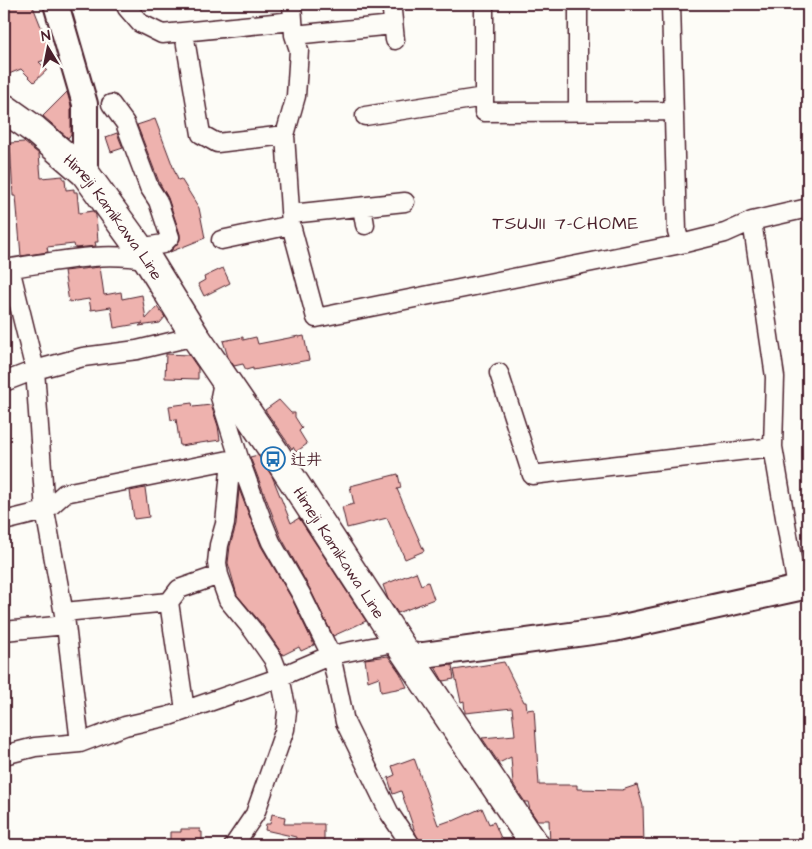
<svg xmlns="http://www.w3.org/2000/svg" width="812" height="849" viewBox="0 0 812 849" font-family="'Architects Daughter','Klee One',sans-serif">
<style>
.building{fill:#eeb2ae;stroke:#4a1f2b}
.lines{fill:none;stroke-linecap:round;stroke-linejoin:round}
.street-casing{stroke:#4a1f2b;stroke-width:21}
.secondary-casing{stroke:#4a1f2b;stroke-width:28}
.primary-casing{stroke:#4a1f2b;stroke-width:31}
.street{stroke:#fdfcf7;stroke-width:18}
.secondary{stroke:#fdfcf7;stroke-width:24}
.primary{stroke:#fdfcf7;stroke-width:28}
.labels{text-anchor:middle;stroke-width:5;stroke-linejoin:round;paint-order:stroke}
.street-label{font-size:16px;fill:#4a1f2b;stroke:#fdfcf7}
.poi-label{font-size:16px;font-weight:bold;fill:#4a1f2b;stroke:#fdfcf7;text-anchor:start}
.neighbourhood-label{font-size:18px;letter-spacing:1px;fill:#4a1f2b;stroke:#fdfcf7}
</style>
<rect width="100%" height="100%" fill="#fdfcf7"/>
<filter id="ink" filterUnits="userSpaceOnUse"><feTurbulence type="fractalNoise" baseFrequency=".02" numOctaves="2"/><feDisplacementMap in="SourceGraphic" scale="10" xChannelSelector="R" yChannelSelector="G"/><feConvolveMatrix kernelMatrix="1 2 1 2 8 2 1 2 1" color-interpolation-filters="sRGB"/></filter>
<g filter="url(#ink)">
<path class="building" d="M4 4H32L53 57 39 62 47 70 34 82 21 69 4 76Z
M67 92 71 106V134L68 138 43 116Z
M155 119 178 180 181 179 199 208 205 238 170 252 180 240V234L168 198 159 182 137 125Z
M117 133 123 148 111 152 106 137Z
M24 142 39 154 41 178 63 176V179H65L66 190 74 189V192H77L79 213 93 211 96 215 98 242H95L96 246 75 248 74 244 47 247 48 252 21 256 16 196H13L10 143Z
M100 267 104 295 121 292 122 299 142 295 146 319 157 307 165 317 160 323 139 326 143 323 114 328 111 307 91 310 89 299 69 302 64 271Z
M223 268 230 283 204 296 198 284 205 280 204 277Z
M299 336V337L304 336 309 360 253 370V368L246 370 243 364 234 366 228 357 223 341 243 337V340L256 337 258 344Z
M166 354 189 355 198 368V379L165 378Z
M279 400 291 413H295V417L302 428 299 431 307 444 296 452 293 447 292 449 265 410Z
M192 403 193 407 211 405 218 426 220 440 180 446 176 419 171 420 169 406Z
M258 455 272 476 291 523 299 518 366 621 333 636 310 589 281 537 250 457Z
M398 474 401 488 397 489 424 551 405 559 387 518 347 528 342 507 354 504 350 486Z
M145 488 149 517 134 519 130 491Z
M239 489 261 546 292 599 314 645 301 651 299 647 283 655 261 623 237 595 228 563 230 546 236 525Z
M416 572 421 585 428 582 434 599 398 613 388 599 383 585Z
M388 656 400 673 407 687 381 692 379 677 368 681 365 659Z
M504 662 524 702H526L527 710 534 709 539 785H577V789L622 790 637 785 643 806 644 845H550L549 820H537L530 810 528 802H525L513 784 511 757 499 763 482 738 515 735 512 708 465 713 464 701 461 702 454 670Z
M452 665 454 679 443 681 435 667Z
M414 758 438 825 452 820 453 821 482 808 489 824 494 822 504 845H421L415 832 401 791 393 794 388 778 395 775 392 766Z
M272 814 285 817 284 824H324V843H296V837L265 830 266 824H270Z
M181 829H200V832H202V845H170V832H181Z"/>
<g class="lines">
<g class="street-casing">
<path id="street" d="M125 4 127 8 140 23 162 34 293 21
M292 4 294 35 299 50 296 96 285 135 291 225 316 318 681 244 725 233 752 221 808 208
M484 4V112L673 111
M671 4 677 232 681 244
M392 11 395 40
M184 33 201 134 217 143 285 135
M294 35 393 25
M111 104 125 123 149 187 158 201 170 237 163 244 139 248
M578 112V4
M365 116 484 97
M362 207 365 225
M291 214 405 202
M752 221 775 377 773 447 797 588
M221 240 291 225
M10 268 35 370 45 511 66 625 80 743
M4 269C51 263 101 250 148 260
M499 373 532 475 773 447
M224 377 220 397 239 458 262 520 271 542 301 594 331 655 345 722 390 814 411 845
M4 382 35 370 83 357 137 350 195 336
M231 460 225 524 219 545 217 563 219 575 228 600 252 629 273 659 280 677 287 711 285 729 255 814 234 845
M4 521 45 511 65 493 239 458
M169 602 185 710
M64 612 169 602 179 589 219 575
M4 631 66 625
M4 755 35 747 80 743 125 726 169 716 275 679 331 655 398 642"/>
</g>
<g class="secondary-casing">
<path id="secondary" d="M56 4 85 104V173
M409 657 614 629 808 586"/>
</g>
<g class="primary-casing">
<g id="primary">
<path id="s1" d="M4 108 35 130 85 173 148 260 195 336 275 453 398 642 535 845"/>
</g>
</g>
<use href="#street" class="street"/>
<use href="#secondary" class="secondary"/>
<use href="#primary" class="primary"/>
</g>
</g>
<defs>
<g id="bus-ring" transform="scale(1.25)"><circle r="9.5" fill="#fdfcf7" stroke="#1f6fb2" stroke-width="1.5"/><path d="M-5-6H5V4H4V6H2V4H-2V6H-4V4H-5ZM-3.5-4V0h7V-4ZM-3.5 1.2v1.5H-2V1.2ZM2 1.2v1.5H3.5V1.2Z" fill="#1f6fb2"/></g>
</defs>
<g fill-rule="evenodd">
<use href="#bus-ring" x="273" y="459"/>
</g>
<g class="labels">
<g class="street-label">
<text dy="6" stroke="none"><textPath href="#s1" startOffset="156">Himeji Kamikawa Line</textPath></text>
<text dy="6" stroke="none"><textPath href="#s1" startOffset="561">Himeji Kamikawa Line</textPath></text>
</g>
<g class="poi-label">
<text x="290" y="465">辻井</text>
</g>
<g class="neighbourhood-label">
<text x="566" y="229">TSUJII 7-CHOME</text>
</g>
</g>
<rect width="812" height="849" fill="none" stroke="#fdfcf7" stroke-width="20"/>
<rect x="10" y="10" width="792" height="829" fill="none" stroke="#4a1f2b" stroke-width="2" filter="url(#ink)"/>
<g transform="translate(48 48) rotate(350)" stroke="#fdfcf7" stroke-width="4" paint-order="stroke">
<path d="M0-4L9 19L0 12L-9 19Z" fill="#4a1f2b"/>
<text y="-8" font-size="14" font-weight="bold" text-anchor="middle" fill="#4a1f2b">N</text>
</g>
</svg>
